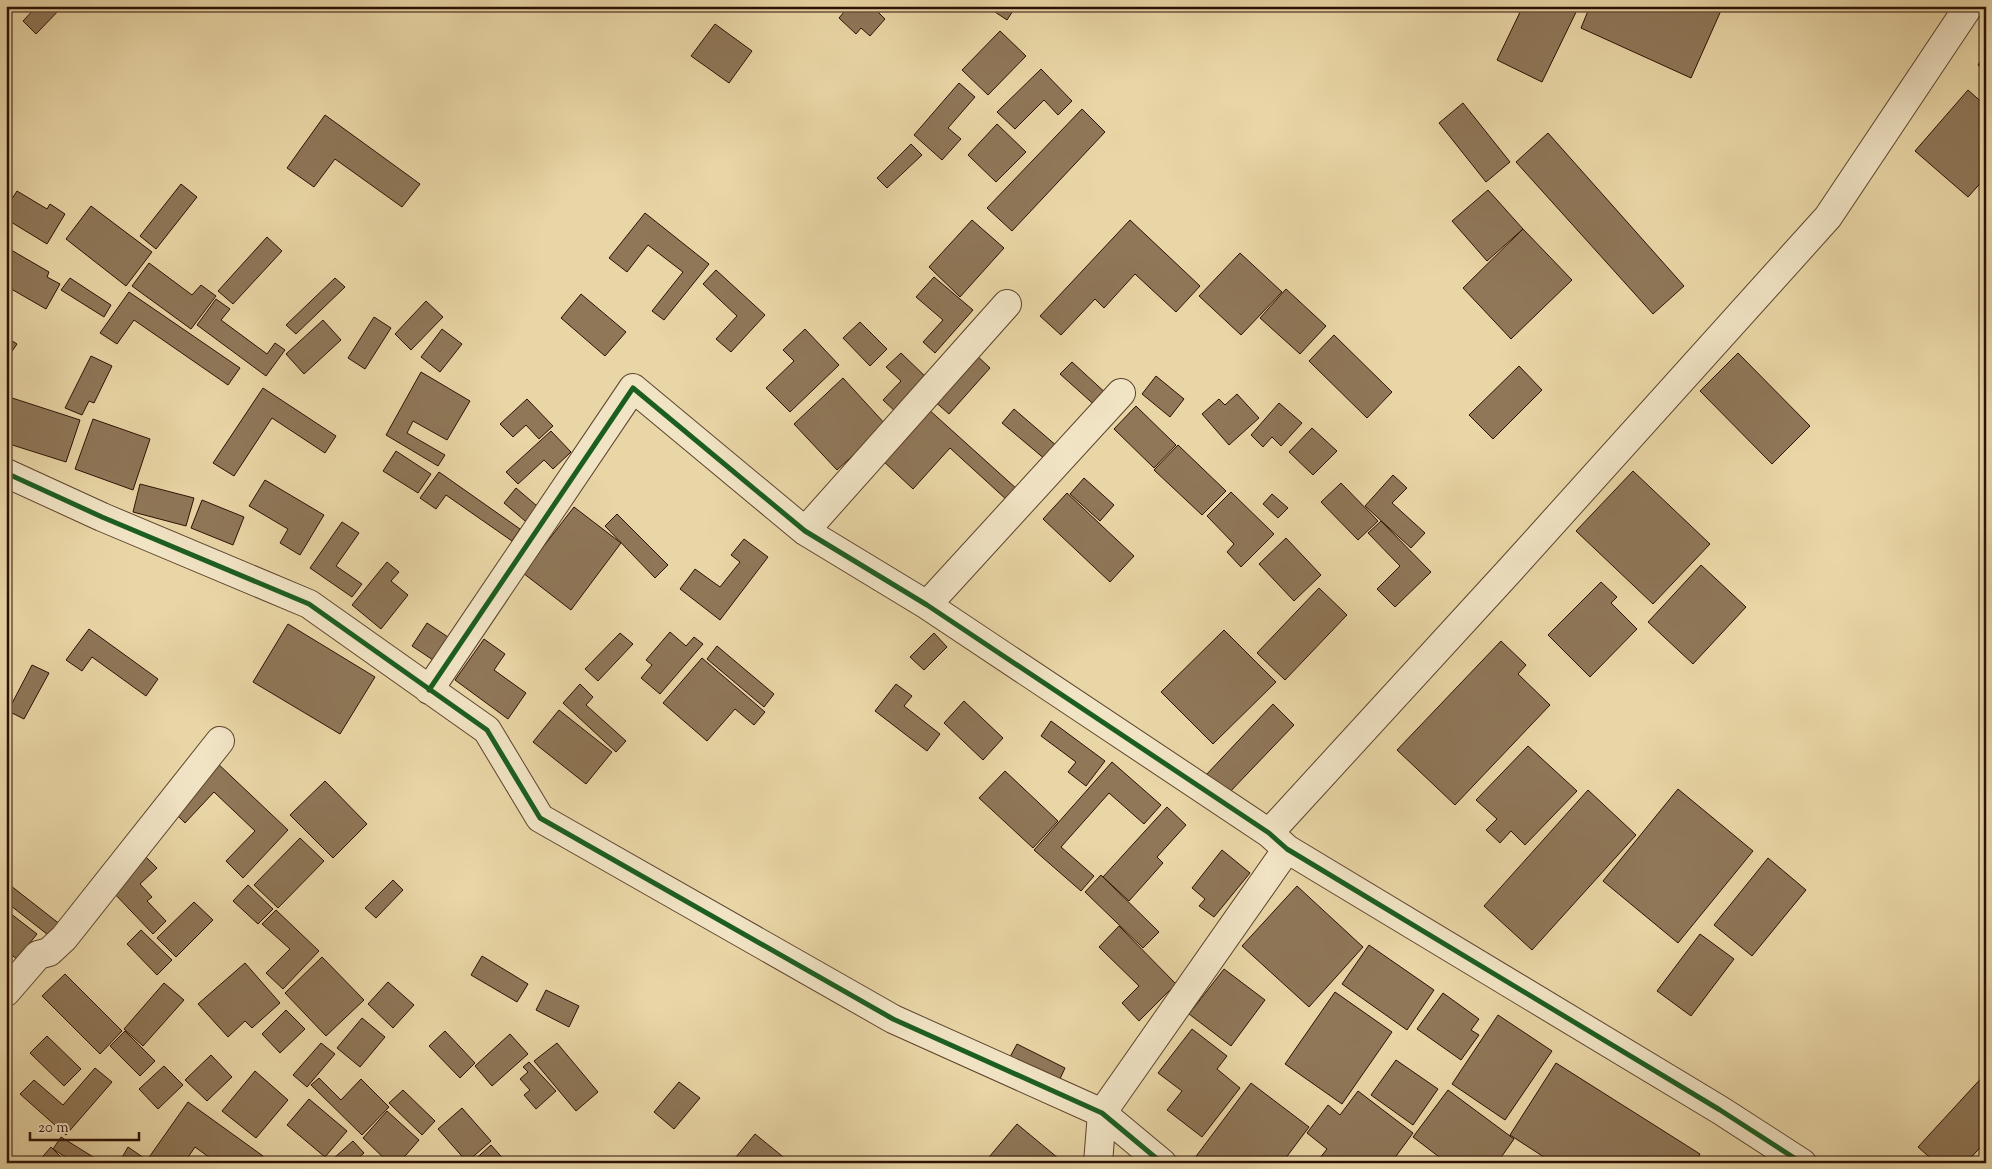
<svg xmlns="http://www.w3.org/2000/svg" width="1992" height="1169" viewBox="0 0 1992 1169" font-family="'Sorts Mill Goudy',serif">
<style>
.building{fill:#8f7758;stroke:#2d1004}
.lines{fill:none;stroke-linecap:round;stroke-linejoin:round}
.minor-casing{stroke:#5c422c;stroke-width:30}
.minor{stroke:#f1e4c5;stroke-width:28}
.cycleway-casing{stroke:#f1e4c5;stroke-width:8}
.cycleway{stroke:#1b5e20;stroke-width:5}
</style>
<rect width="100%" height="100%" fill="#e9d6a6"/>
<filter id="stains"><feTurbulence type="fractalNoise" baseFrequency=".004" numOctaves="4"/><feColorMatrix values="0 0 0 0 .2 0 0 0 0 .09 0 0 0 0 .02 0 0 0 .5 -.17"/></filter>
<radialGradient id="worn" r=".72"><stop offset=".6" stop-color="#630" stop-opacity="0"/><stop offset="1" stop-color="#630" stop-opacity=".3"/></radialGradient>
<path class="building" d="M37 6H63L36 34 23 21Z
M849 6H872L885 19 870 36 861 28 856 34 839 18Z
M986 6H1016L1007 20Z
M1523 6H1579L1542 82 1497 60Z
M1590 6H1723L1691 78 1581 28Z
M715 24 752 51 729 83 691 56Z
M1000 31 1026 56 988 95 962 70Z
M1986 53V70L1978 65Z
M1041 69 1072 101 1058 115 1044 100 1015 129 997 112Z
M959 83 975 97 948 128 961 139 942 160 914 135Z
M1968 90 1986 106V177L1968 197 1915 151Z
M1463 103 1510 162 1486 182 1439 123Z
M1082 109 1105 132 1012 231 987 208Z
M325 115 420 184 402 207 335 159 314 187 287 168Z
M997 124 1026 152 996 182 968 155Z
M1548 133 1684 286 1653 314 1516 162Z
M911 144 922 155 887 188 877 178Z
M6 183 11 186 6 194Z
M181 184 197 197 156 249 140 236Z
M1488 190 1523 229 1487 261 1452 221Z
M17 191 47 209 50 204 65 214 47 244 6 219V208Z
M91 206 152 252 126 286 66 239Z
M645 213 709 264 664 320 652 311 683 272 648 245 627 272 609 258Z
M972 220 1004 248 960 297 929 267Z
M1130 220 1200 286 1176 312 1135 274 1104 308 1095 299 1061 335 1040 316Z
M1523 229 1572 280 1511 339 1463 288Z
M267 237 282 251 233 304 218 291Z
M6 247 49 272 47 277 60 284 46 309 6 286Z
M1240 253 1282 292 1241 335 1199 296Z
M149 263 192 295 201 285 216 296 191 329 132 286Z
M716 270 765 315 731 352 716 339 737 316 703 284Z
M934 277 973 310 935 353 923 342 943 320 916 297Z
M70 278 111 305 104 317 61 290Z
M335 278 345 287 296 334 286 325Z
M1286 289 1326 326 1300 354 1260 318Z
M129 292 240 368 228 385 134 320 117 344 100 333Z
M581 294 626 332 605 356 561 318Z
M216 299 230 309 221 320 267 354 275 343 285 350 266 376 197 325Z
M426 301 443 317 411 350 395 334Z
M374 317 391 328 365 369 348 358Z
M323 320 341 340 304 374 286 354Z
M860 322 887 349 870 366 843 338Z
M442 329 462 344 440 372 421 357Z
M805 329 839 365 790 412 766 388 794 361 783 350Z
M1334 335 1392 392 1367 418 1309 361Z
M6 337 17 344 6 360Z
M973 352 990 368 949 414 932 399Z
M901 353 930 381 898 414 883 400 901 381 886 367Z
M1738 353 1810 426 1772 464 1700 391Z
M91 356 112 366 94 403 89 401 82 415 65 408Z
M1072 362 1110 397 1099 409 1060 374Z
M1519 366 1542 390 1493 439 1469 415Z
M421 372 470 401 447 440 413 421 407 433 445 455 438 466 386 435Z
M1156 376 1184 399 1170 417 1142 394Z
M843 378 886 425 837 470 794 424Z
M263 388 336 436 325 453 272 418 234 476 213 463Z
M1237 394 1259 418 1229 445 1202 414 1219 399 1225 405Z
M6 396 80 420 66 462 6 443Z
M527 399 553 426 539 439 526 425 513 437 500 424Z
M1279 403 1302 423 1281 446 1272 437 1263 447 1251 435Z
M1136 406 1176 445 1154 468 1114 429Z
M927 408 1018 490 1008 501 950 448 913 489 881 459Z
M1014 409 1058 447 1046 460 1002 423Z
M93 419 150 439 133 490 75 469Z
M1312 428 1337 451 1313 475 1289 452Z
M551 431 571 452 553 469 544 460 518 484 506 472Z
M1178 445 1226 491 1202 515 1154 470Z
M396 451 431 474 418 493 383 471Z
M1633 471 1710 544 1653 604 1576 531Z
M439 472 520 529 512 541 446 495 436 509 420 498Z
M1393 475 1407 488 1392 503 1425 533 1411 548 1365 506Z
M1084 478 1114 505 1100 521 1070 494Z
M265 480 324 515 300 555 280 543 288 529 249 506Z
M1341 483 1378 521 1358 540 1321 502Z
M140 484 194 498 186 526 133 512Z
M516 488 544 512 531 526 504 503Z
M1231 492 1274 534 1241 567 1227 552 1234 544 1207 516Z
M1067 493 1134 556 1110 582 1043 519Z
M1272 494 1288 508 1278 518 1263 504Z
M202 500 244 517 233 545 191 528Z
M574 507 621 543 571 610 523 573Z
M617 514 668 565 655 578 605 526Z
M1381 521 1431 572 1395 607 1377 589 1400 566 1368 533Z
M342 522 359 533 336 566 362 584 352 597 310 568Z
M1286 538 1321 575 1294 601 1259 564Z
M744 539 768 557 720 620 680 589 695 569 720 587 740 562 731 555Z
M387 562 399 572 391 581 408 595 381 629 352 605Z
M1701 565 1746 607 1693 664 1648 622Z
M1601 582 1617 597 1611 603 1637 629 1590 677 1548 635Z
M1319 588 1347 615 1285 680 1257 653Z
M427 623 451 639 436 662 412 646Z
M288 624 375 677 340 734 253 682Z
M89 629 158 679 146 696 92 657 82 671 66 660Z
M1224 630 1276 682 1213 744 1161 692Z
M670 632 686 646 694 637 703 644 660 694 641 678 652 665 646 660Z
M620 633 633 644 598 681 585 669Z
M934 633 947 647 924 670 910 657Z
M484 639 505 654 494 670 526 693 508 719 455 680Z
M1501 641 1526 665 1518 674 1550 705 1455 805 1397 750Z
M717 646 774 694 764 707 707 659Z
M702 658 765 712 754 725 735 709 707 741 663 703Z
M32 665 49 673 24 719 8 711Z
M580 684 593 697 586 705 626 741 616 752 563 703Z
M896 684 912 696 904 706 940 734 927 751 875 711Z
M964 701 1003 738 983 760 944 723Z
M1273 704 1294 725 1227 795 1206 775Z
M559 710 612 752 586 784 533 742Z
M1051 721 1105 761 1086 786 1068 772 1076 762 1041 736Z
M1528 746 1577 791 1525 845 1511 831 1500 843 1486 830 1497 819 1476 800Z
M215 761 288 830 243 878 226 861 255 831 214 792 185 823 170 808Z
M1112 762 1161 805 1144 824 1109 793 1061 847 1094 876 1081 891 1034 850Z
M1005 771 1058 821 1033 848 979 798Z
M325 781 367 824 333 858 290 815Z
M1678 789 1753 851 1678 943 1603 881Z
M1588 790 1636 835 1532 950 1484 906Z
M1167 807 1186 825 1157 857 1163 863 1129 901 1103 877Z
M300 838 324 861 278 908 254 885Z
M1222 850 1250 873 1214 917 1199 906 1205 899 1192 888Z
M146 857 157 868 140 884 152 897 147 901 166 921 153 934 111 890Z
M1768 858 1806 890 1752 956 1714 925Z
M1101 875 1159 932 1143 948 1085 892Z
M393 880 403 890 376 918 365 908Z
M6 882 61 925 52 938 6 902Z
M248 885 273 909 258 924 233 901Z
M1297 886 1363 947 1309 1007 1242 946Z
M194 902 213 920 176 957 157 938Z
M6 910 37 934 17 959 6 951Z
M276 910 319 951 283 989 266 973 290 949 262 924Z
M1119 926 1176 984 1139 1021 1122 1003 1139 986 1099 947Z
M141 930 172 960 157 975 127 944Z
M1700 934 1734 959 1691 1016 1657 991Z
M1369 945 1434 990 1407 1030 1342 984Z
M482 956 528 984 517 1002 471 975Z
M322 957 364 1000 326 1036 285 993Z
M245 963 280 1003 252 1028 245 1021 228 1037 198 1004Z
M1224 969 1265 1000 1231 1046 1189 1014Z
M65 974 122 1031 100 1054 42 996Z
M388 982 414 1005 393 1028 368 1004Z
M164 983 184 1000 143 1046 124 1029Z
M546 990 579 1006 569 1027 536 1010Z
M1335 992 1392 1032 1342 1104 1285 1064Z
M1443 993 1479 1019 1471 1030 1479 1035 1461 1060 1417 1029Z
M286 1010 305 1029 280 1053 262 1034Z
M1498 1015 1552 1051 1505 1120 1452 1084Z
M362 1018 385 1037 360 1067 337 1048Z
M1192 1029 1227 1056 1217 1069 1240 1088 1202 1137 1167 1110 1182 1091 1158 1073Z
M125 1031 155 1061 140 1076 110 1046Z
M445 1031 475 1063 460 1078 429 1046Z
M510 1034 528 1054 492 1086 475 1066Z
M47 1036 81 1069 64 1086 30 1053Z
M321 1043 335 1054 307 1087 293 1075Z
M557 1043 598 1092 576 1111 534 1061Z
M1017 1044 1065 1068 1059 1081 1010 1057Z
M211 1055 232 1077 207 1101 185 1080Z
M1396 1060 1438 1089 1413 1125 1371 1095Z
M529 1062 556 1091 536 1109 524 1095 530 1090 520 1079 528 1072 523 1067Z
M1556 1063 1700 1154 1695 1163H1553L1510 1135Z
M164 1066 183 1085 158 1109 139 1089Z
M95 1068 112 1082 66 1135 20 1094 34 1080 63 1105Z
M255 1071 288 1100 256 1138 222 1111Z
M1986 1073V1141L1966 1163H1936L1918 1147Z
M319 1078 341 1100 361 1079 389 1107 362 1135 311 1085Z
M679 1082 700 1098 674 1129 654 1112Z
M1251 1083 1309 1127 1282 1163H1191Z
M403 1090 435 1121 422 1135 389 1103Z
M1448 1090 1514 1139 1497 1163H1447L1413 1137Z
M1358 1091 1413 1133 1391 1163H1316L1327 1149 1307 1133 1328 1105 1340 1115Z
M309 1099 347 1131 325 1157 287 1125Z
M188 1102 263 1156 259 1163H217L195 1147 184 1163H145Z
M462 1108 491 1141 467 1162 438 1129Z
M387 1111 419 1140 399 1163H389L363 1138Z
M1017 1124 1064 1163H984Z
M755 1134 787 1160 785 1163H731Z
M61 1137 103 1163H75L53 1149Z
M353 1141 364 1153 353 1163H339L334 1158Z
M491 1145 507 1163H471Z
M51 1147 67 1163H37Z
M128 1147 144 1158 141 1163H119Z"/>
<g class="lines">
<g class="minor-casing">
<path id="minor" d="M6 473 102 517 309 604 487 730 540 818 893 1019 1102 1113 1162 1163
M805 531 1007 304
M927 605 1121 393
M429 690 633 388 805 531 927 605 1269 833 1287 849 1720 1110 1802 1163
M1269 833 1511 569 1828 217 1969 6
M6 992 38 955 49 952 64 938 220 741
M1098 1163 1102 1113 1287 849"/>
</g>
<use href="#minor" class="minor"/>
<g class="cycleway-casing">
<path id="cycleway" d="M6 473 102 517 309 604 487 730 540 818 893 1019 1102 1113 1162 1163
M429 690 633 388 805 531 927 605 1269 833 1287 849 1720 1110 1802 1163"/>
</g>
<use href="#cycleway" class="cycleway"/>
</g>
<rect width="1992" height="1169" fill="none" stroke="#e9d6a6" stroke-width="25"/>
<rect x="8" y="8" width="1977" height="1154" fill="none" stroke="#2d1004" stroke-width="2.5"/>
<rect x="12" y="12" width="1967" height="1144" fill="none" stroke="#2d1004"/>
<path d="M30 1132v8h109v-8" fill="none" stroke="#2d1004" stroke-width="2.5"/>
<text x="38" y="1132" font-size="15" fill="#2d1004" stroke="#f1e4c5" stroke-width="4" paint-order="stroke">20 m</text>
<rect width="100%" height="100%" filter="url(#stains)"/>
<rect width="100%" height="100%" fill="url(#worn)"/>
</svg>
